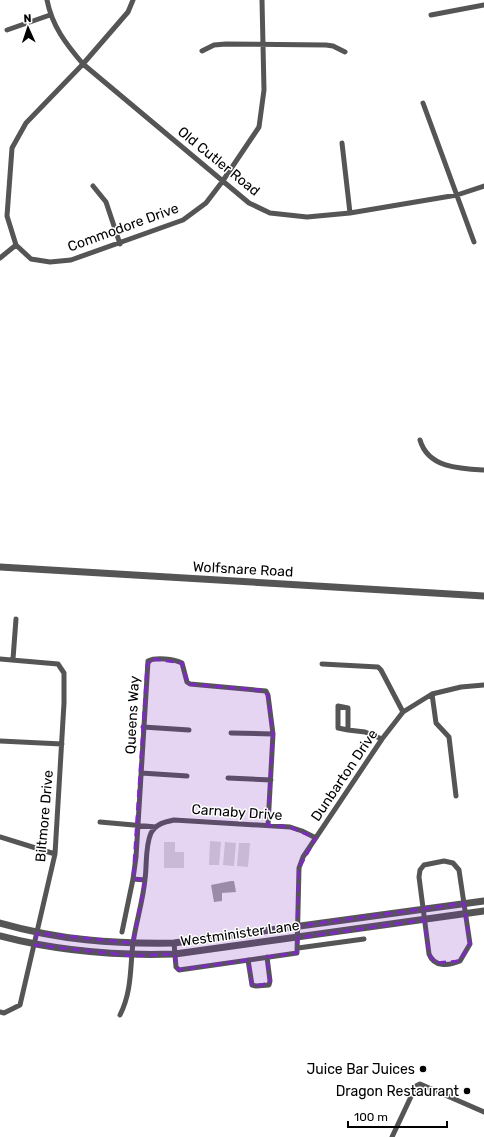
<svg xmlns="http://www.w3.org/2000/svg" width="484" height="1137" viewBox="0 0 484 1137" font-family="Rubik,sans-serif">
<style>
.green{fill:#dcdcdc}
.water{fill:#a3a3a3}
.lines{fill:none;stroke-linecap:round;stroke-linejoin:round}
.minor{stroke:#555;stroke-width:5}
.tertiary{stroke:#555;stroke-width:7}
.marked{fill:#7b2cbf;fill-opacity:0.2;stroke:#7b2cbf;stroke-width:3;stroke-dasharray:8 5;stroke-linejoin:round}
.poi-dot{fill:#000;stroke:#fff;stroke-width:1.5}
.labels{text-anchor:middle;stroke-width:3;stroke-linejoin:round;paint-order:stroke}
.street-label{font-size:14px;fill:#000;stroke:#fff}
.poi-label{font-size:14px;fill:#000;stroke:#fff;text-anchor:end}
</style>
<rect width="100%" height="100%" fill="#fff"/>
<path class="green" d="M210 841 221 842 219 865H209Z
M164 842H175V852H184V868H164Z
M225 842 236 843 234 866 223 865Z
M239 843H250L248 867 237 866Z"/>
<path class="water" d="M231 881H234L236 892 222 893V901L214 902 211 885Z"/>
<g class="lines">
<path class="minor" d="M47 0C52 26 66 44 83 64L249 203 270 213 307 217 350 213 457 195 484 186
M133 0 128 12 83 64 26 123 12 148 7 216 16 245 31 259 50 262 71 260 183 220 206 203 222 182 259 127 264 90 262 0
M431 15 484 5
M7 30 50 15
M202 51 214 45 226 44 326 45 333 46 345 52
M423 103 474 242
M342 143 350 213
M93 186 106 202 120 244
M0 258 16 245
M420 440C428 468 460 469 484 470
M0 659 58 664 64 673V703L55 854 20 1005 4 1013 0 1012
M13 659 16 619
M322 664 378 667 381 670 403 712
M432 694 436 723 449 737 456 796
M338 706 348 708V730L338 728Z
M143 727 189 730
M348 730 365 732 382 739
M231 733 273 734
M0 741 62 744
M141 773 187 776
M228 778 271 780
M100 822 156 827
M0 837 55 854
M444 861 453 863 459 870 470 944 460 961C448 966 434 967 429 954L419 877 420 870 424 865Z
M133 879 145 880
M122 932 133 879 136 857 148 661C156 657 174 659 182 663L187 682 190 684 266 691 268 695 273 734 268 825
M174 943 176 967 179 970 297 953 299 868 303 857 382 739 403 712 432 694 461 687 484 685
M298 948 364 939
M248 960 252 985 256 986 269 985 270 981 267 957
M120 1015C132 991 130 968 133 943 136 922 143 901 145 879 147 866 145 846 151 833 156 824 164 822 174 820L290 827 302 831 316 838
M392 1137 416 1086 420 1084 484 1112"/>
<path class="tertiary" d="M0 567 484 596
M0 923C60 940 112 944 174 943L484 901
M0 936C57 951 116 956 175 954L484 911"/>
</g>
<path class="marked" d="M153 659 182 663 188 684 261 690 268 695 273 734 268 825 290 827 316 838 299 868 297 926 464 903 470 944 460 961 435 963 429 954 424 920 298 938 297 953 267 957 270 983 256 986 252 985 248 960 179 970 176 967 175 954 132 956 35 945 37 933 133 943 145 880 133 879 147 665Z"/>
<g class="poi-dot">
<circle cx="423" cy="1069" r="4"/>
<circle cx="467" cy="1091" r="4"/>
</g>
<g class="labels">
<g class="street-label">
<text transform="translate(219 161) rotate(39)" y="5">Old Cutler Road</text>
<text transform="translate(123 227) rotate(-20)" y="5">Commodore Drive</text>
<text transform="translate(243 569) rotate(3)" y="5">Wolfsnare Road</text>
<text transform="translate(132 715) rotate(-87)" y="5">Queens Way</text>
<text transform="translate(344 775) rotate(-56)" y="5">Dunbarton Drive</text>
<text transform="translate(237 812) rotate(4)" y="5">Carnaby Drive</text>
<text transform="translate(44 816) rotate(-85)" y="5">Biltmore Drive</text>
<text transform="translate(240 933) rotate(-8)" y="5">Westminister Lane</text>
</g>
<g class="poi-label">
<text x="415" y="1074">Juice Bar Juices</text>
<text x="459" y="1096">Dragon Restaurant</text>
</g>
</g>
<g transform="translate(28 28) rotate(357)" stroke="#ffffff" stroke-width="3" paint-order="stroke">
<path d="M0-3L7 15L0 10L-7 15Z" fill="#000000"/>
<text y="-6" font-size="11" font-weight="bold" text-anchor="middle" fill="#000000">N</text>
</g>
<path d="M348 1121v6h99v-6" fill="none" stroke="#000000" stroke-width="2"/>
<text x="354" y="1121" font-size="12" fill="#000000" stroke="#ffffff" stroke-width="3" paint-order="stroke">100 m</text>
</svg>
